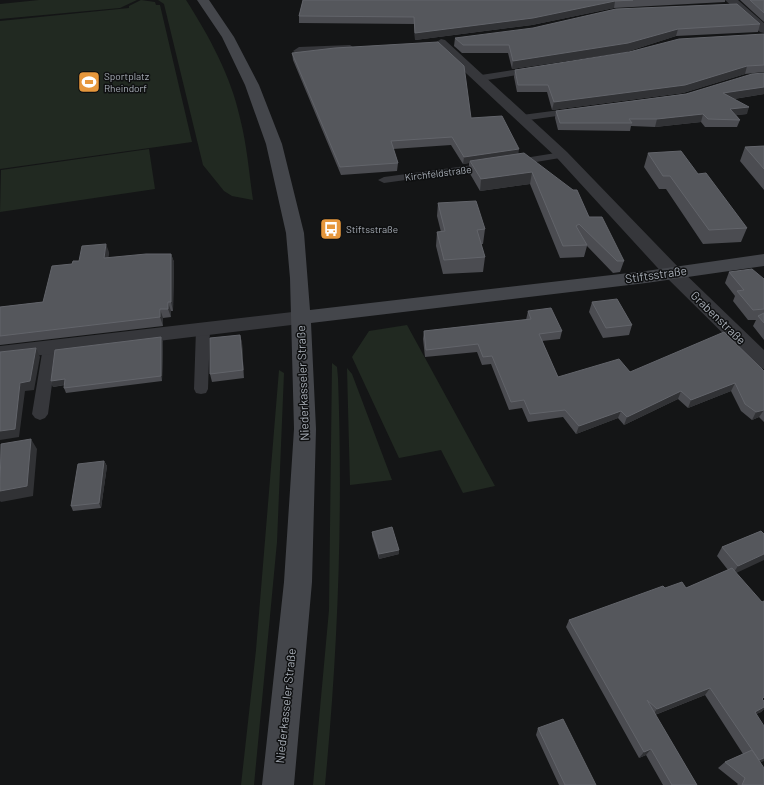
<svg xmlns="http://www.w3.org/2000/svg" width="764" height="785" viewBox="0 0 764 785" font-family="Barlow,sans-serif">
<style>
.green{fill:#212921}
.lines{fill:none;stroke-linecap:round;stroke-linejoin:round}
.lane{fill:#36373b;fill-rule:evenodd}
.street{fill:#36373b;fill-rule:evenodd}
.secondary{fill:#44464b;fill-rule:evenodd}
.wall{fill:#4b4c51}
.shaded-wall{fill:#313235}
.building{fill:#55575c;stroke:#62646a}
.labels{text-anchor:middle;stroke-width:3;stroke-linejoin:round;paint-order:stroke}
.far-poi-label{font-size:10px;fill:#a7adb6;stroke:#0f1011;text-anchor:start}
.far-street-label{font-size:10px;fill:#a7adb6;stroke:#0f1011}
.street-label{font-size:12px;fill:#a7adb6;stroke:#0f1011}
</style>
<rect width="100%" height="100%" fill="#141516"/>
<path class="green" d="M39 0H137L120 8 0 19V4Z
M141 0 155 2 156 5H160L192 142 0 169V21L129 8V6Z
M158 0H186C209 36 231 76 240 118 247 145 249 173 253 200L232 196 224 191 203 165 164 4Z
M149 149 155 189 0 212 1 170Z
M407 325 495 486 463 493 441 450 399 458 352 357 369 331Z
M332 363 337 367 338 378C343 514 338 650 325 785H313L329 610Z
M347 368 352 374 392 480 350 485Z
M279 370 284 373 277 542 254 785H241L256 650Z"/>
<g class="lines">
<path class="lane" d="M533 67 536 68V72L481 81 476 78 481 75Z
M575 108 578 109 580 111 578 113 522 121 517 118 522 115Z
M562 152 567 155 566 157 512 166 507 163 512 160Z
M488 163 492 164 493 166 492 168 384 183 378 180 384 177Z
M203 324 208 326 210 329 208 389 206 393 201 394 196 393 194 389 196 329 198 326Z
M50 342 55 344 57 347 48 414 45 418 40 420 35 418 32 414 43 347 45 344Z"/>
<path class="street" d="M725 0H738L764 23V33L760 32Z
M441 39 445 40 567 152 680 269 764 350V369L757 367 666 277 557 158 437 46 435 43Z
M350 45 356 49 354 52 299 55 293 51 299 47Z
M301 311 308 313 311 318 308 323 0 360V346Z"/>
<path class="secondary" d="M197 0H209L234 37 259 85 282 144 304 233 310 310 646 271 764 254V266L646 283 311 323 316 429 312 582 294 785H262L284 582 294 429 290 278 286 233 266 144 245 85 222 37Z"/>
</g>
<path class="wall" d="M303 0H725V2L614 8 532 25 415 40 414 24 299 23V16Z
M740 0H764V22Z
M760 24 758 32 676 36 626 52 512 69 508 53H462L454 46 455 38Z
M764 34V72L745 74 683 93 552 110 547 92H517L514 77 515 70Z
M292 53 519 154 589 217 624 261 620 272 613 273 587 246 584 257 560 258 530 184 480 191 469 172V163L463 164 451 145 393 149 398 163 397 171 341 175 293 60Z
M764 73V94L734 99 747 114 736 115 740 120 737 127H705L701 122 655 127 631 126 630 131 558 130 555 118 556 111 686 94Z
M764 146V190L740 161 745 147Z
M648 153 698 174 747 228 741 242 703 244 666 189H659L644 167Z
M438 203 485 229 483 244H481L485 257 483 272 443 274 436 246 437 232H441L437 216Z
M109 252 108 258 171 254 174 262 173 311H171V317L163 318V326L0 345V307L43 302 72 264 79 261Z
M729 272 764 279V340L753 326 756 320H748L733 301 735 296 725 283Z
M592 302 632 325 629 335 603 338 589 312Z
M528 311 562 331 560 339 542 341 558 377 630 372 764 371V422L759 417 752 420 741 411 731 391 688 408 678 399 624 425 618 418 576 434 563 417 528 422 522 408 509 410 491 364 482 365 477 352 425 357 423 339 424 331 526 320Z
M240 335 242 343 244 378 212 382 210 374Z
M161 337 163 342 162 381 66 393 64 388 65 385 53 387 51 381Z
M104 461 107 466 101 508 73 511 71 506Z
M761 531 736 573 762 699 764 701V709L761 712 756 714 760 763 764 785H737L738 784 718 768 725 762 743 754 705 695 655 715 697 785H663L646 755 639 758 566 627 569 620 665 588H686L728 570 717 556 722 547Z
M372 532 399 554 379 559 372 536Z
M538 728 596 785H559L536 735Z"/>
<path class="shaded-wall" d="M615 1 614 8 532 25 415 40V33Z
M678 29 676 36 626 52 512 69 513 61Z
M747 66 745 74 683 93 552 110 554 102Z
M764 87V94L721 101 723 93Z
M749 107 747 114 727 116 730 109Z
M703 114 701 122 655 127 657 119Z
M519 149 518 157 470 161 469 163 463 164 464 157Z
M532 172 530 184 480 191 481 179Z
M106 244 109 252 107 267 104 258Z
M171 254 174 262 173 311 171 302Z
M168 302 171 311V317L168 309Z
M160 309 163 318V326L160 317Z
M240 335 242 343 244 378 243 370Z
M161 337 163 342 162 381 161 376Z
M36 348 40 357 34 390 25 391 19 437 0 440V431Z
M65 379 68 384 53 387 51 381Z
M735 383 731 391 688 408 691 400Z
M681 391 678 399 624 425 627 417Z
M764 410 759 417 752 420 756 412Z
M621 411 618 418 576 434 579 426Z
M31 439 37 449 33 496 1 502 0 501V491Z
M104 461 107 466 101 508 99 503Z
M399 550V554L379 559V554Z
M764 554V560L732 575 738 566Z
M710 688 705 695 652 716 657 709Z
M764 707V709L761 712 748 718 755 712Z
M651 749 646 755 639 758 644 752Z
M764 758V761L752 766 759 760Z"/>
<path class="building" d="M303 0H633L615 1 533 18 415 33 414 17 299 16Z
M750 0H764V13Z
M737 4 760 24 678 29 628 43 513 61 509 45H463L455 38 533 28 616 9Z
M764 34V65L747 66 685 85 554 102 548 85H518L515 70 629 52 679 39Z
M438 42 464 66 471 118 502 116 519 149 464 157 452 137 391 141 398 163 340 167 292 53 335 48Z
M764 73V87L723 93 749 107 730 109 740 120 708 119 703 114 657 119H629L632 123H560L556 111 686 94 752 74Z
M764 146V169L745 147Z
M681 151 698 174 706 173 747 228 709 230 670 176H663L648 153Z
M524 153 573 190H577L589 217H602L624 261H617L579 224 576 226 587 245 563 246 532 172 481 179 470 161Z
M476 201 485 229 477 230 485 257 444 260 437 232 445 231 438 203Z
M106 244 104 258 146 254H171V302H168V309H160V317L0 336V307L43 302 52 266 72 264 73 261H79L82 246Z
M752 269 764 279V309L753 310 737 291 744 290 729 272Z
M617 299 632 325 606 328 592 302Z
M551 308 562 331 539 334 558 377 619 359 630 372 724 332 764 371V410L756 412 745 404 735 383 691 400 681 391 627 417 621 411 579 426 565 410 530 414 524 400 511 402 492 356 483 357 478 344 426 350 424 331 531 319 528 311Z
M764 313V323L758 316Z
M240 335 243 370 210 374V338Z
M161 337V376L64 388 65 379 51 381 55 350Z
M36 348 30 381 20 383 15 429 0 431V352Z
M31 439 27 486 0 491 1 444Z
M104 461 99 503 71 506 78 464Z
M392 527 399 550 379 554 372 532Z
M761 531 764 534V554L738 566 722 547Z
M732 568 762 602 764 601V697L762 699 764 701V707L755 712 764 726V758L759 760 710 688 657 709 647 700 697 785H672L651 749 644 752 569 620 663 586 665 588 682 582 686 588Z
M563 719 596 785H565L538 728Z
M752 750 764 768V785H742L745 778 725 762Z"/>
<defs>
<g id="stadium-square" transform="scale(1.15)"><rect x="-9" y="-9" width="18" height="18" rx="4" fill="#e6973c" stroke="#0f1011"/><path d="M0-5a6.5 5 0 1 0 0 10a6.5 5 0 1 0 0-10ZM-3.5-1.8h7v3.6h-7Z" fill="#fff"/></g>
<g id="bus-square" transform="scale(1.15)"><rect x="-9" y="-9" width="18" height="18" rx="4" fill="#e6973c" stroke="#0f1011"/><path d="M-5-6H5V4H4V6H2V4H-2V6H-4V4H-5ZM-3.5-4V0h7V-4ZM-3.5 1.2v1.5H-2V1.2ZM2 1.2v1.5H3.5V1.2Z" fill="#fff"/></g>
</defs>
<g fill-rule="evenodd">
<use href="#stadium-square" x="89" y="82"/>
<use href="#bus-square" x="331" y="229"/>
</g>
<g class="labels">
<g class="far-poi-label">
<text x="104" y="80">Sportplatz<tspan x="104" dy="12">Rheindorf</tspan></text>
<text x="346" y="233">Stiftsstraße</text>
</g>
<g class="far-street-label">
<text transform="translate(438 173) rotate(-7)" y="4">Kirchfeldstraße</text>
</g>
<g class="street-label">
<text transform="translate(656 275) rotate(-8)" y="4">Stiftsstraße</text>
<text transform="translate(718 318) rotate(44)" y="4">Grabenstraße</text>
<text transform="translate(303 383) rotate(-92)" y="4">Niederkasseler Straße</text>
<text transform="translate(286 706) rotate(-84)" y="4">Niederkasseler Straße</text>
</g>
</g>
</svg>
